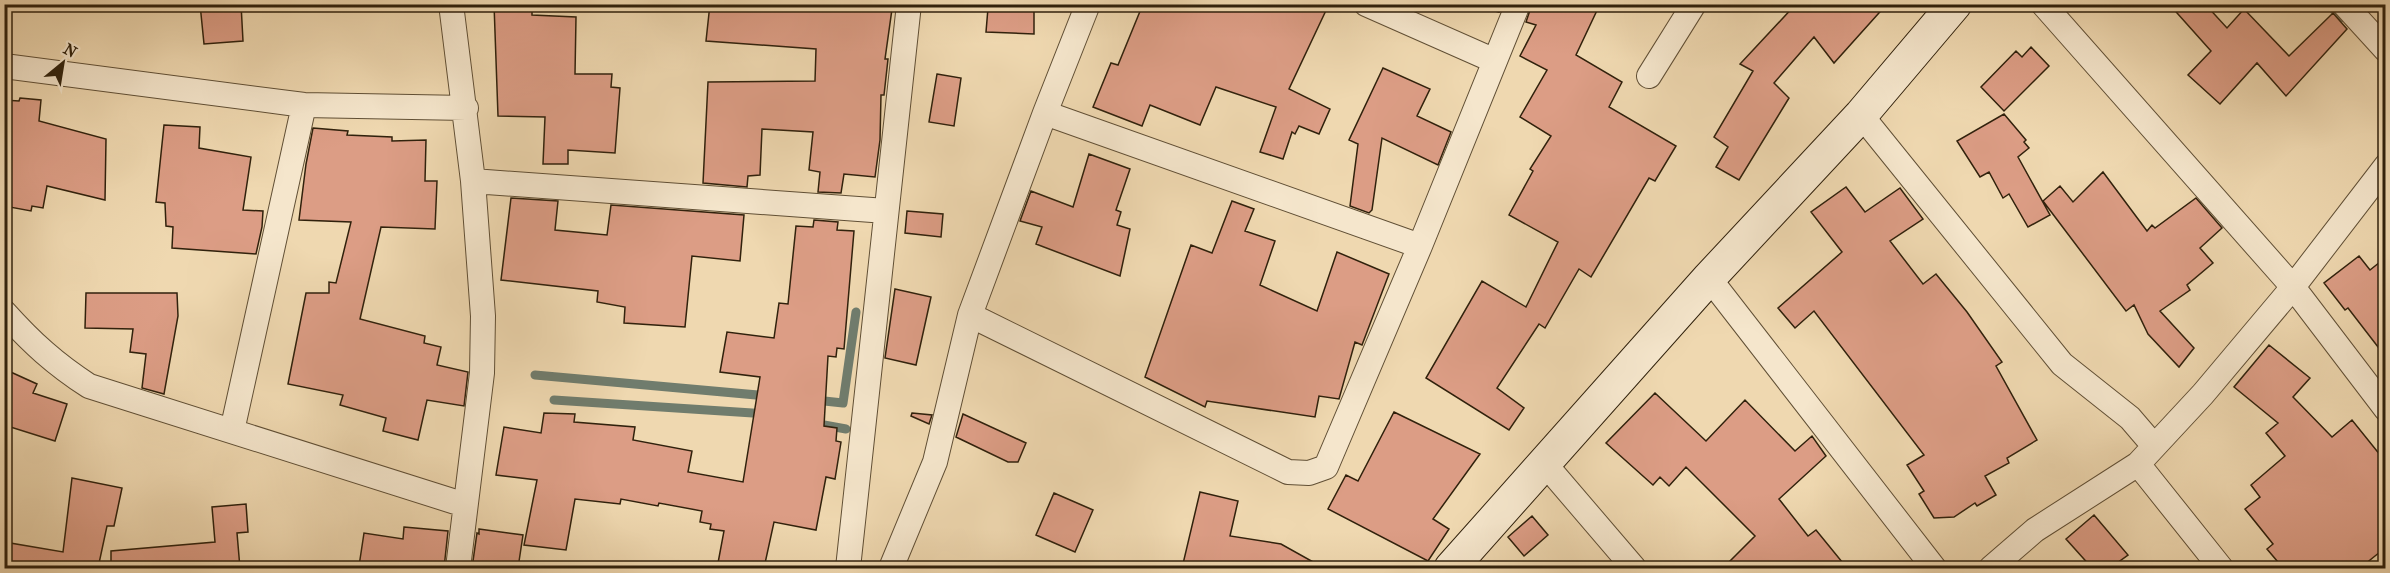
<svg xmlns="http://www.w3.org/2000/svg" width="2390" height="573" viewBox="0 0 2390 573" font-family="'IM FELL French Canon',serif">
<style>
.lines{fill:none;stroke-linecap:round;stroke-linejoin:round}
.stream{stroke:#707c6d;stroke-width:9}
.building{fill:#dc9d85;stroke:#30210c;stroke-width:1.5}
.street-casing{stroke:#604f35;stroke-width:26}
.secondary-casing{stroke:#30210c;stroke-width:35}
.street{stroke:#f5e6cc;stroke-width:24}
.secondary{stroke:#f5e6cc;stroke-width:33}
</style>
<rect width="100%" height="100%" fill="#efd8b0"/>
<filter id="stains"><feTurbulence type="fractalNoise" baseFrequency=".00333" numOctaves="4"/><feColorMatrix values="0 0 0 0 .2 0 0 0 0 .09 0 0 0 0 .02 0 0 0 .5 -.17"/></filter>
<radialGradient id="worn" r=".72"><stop offset=".6" stop-color="#630" stop-opacity="0"/><stop offset="1" stop-color="#630" stop-opacity=".3"/></radialGradient>
<g class="lines">
<path class="stream" d="M2329 4 2341 18
M535 375 768 396
M554 400 767 414
M815 400 843 403 856 312
M813 423 846 429"/>
</g>
<path class="building" d="M200 4H241L243 41 204 44Z
M494 4H532V15L576 17 575 74H612L611 87 620 88 615 153 568 150V164H543L545 117 498 116Z
M710 4H862L892 9 885 59H888L884 95H881L880 140 875 177 844 174 841 193 818 192 820 172 809 170 813 132 762 129 760 175 748 176 747 187 703 183 708 82 815 81 816 49 706 41Z
M995 4H1034V34L986 32 988 8 995 9Z
M1143 4H1329L1289 89 1330 109 1319 134 1299 126 1295 134 1292 132 1283 159 1260 152 1276 107 1216 87 1200 125 1150 105 1142 126 1093 107 1111 63 1118 65Z
M1489 4H1502L1499 12 1488 9Z
M1532 4H1600L1576 55 1622 82 1609 107 1676 146 1655 181 1649 178 1591 277 1579 269 1545 328 1539 324 1497 388 1524 408 1509 430 1426 378 1482 281 1526 307 1558 242 1509 215 1533 171 1530 169 1551 136 1520 117 1547 70 1520 56 1536 25 1526 22Z
M1796 4H1887L1834 63 1814 37 1774 83 1789 98 1739 180 1716 167 1728 147 1714 137 1753 71 1740 64Z
M2169 4H2205L2227 28 2244 9 2289 56 2333 13 2347 29 2286 96 2257 63 2220 104 2188 75 2211 51Z
M2031 47 2049 66 2004 111 1981 87 2016 51 2022 57Z
M1383 68 1430 89 1417 116 1451 132 1438 165 1382 138 1372 210 1369 213 1350 206 1358 144 1349 140Z
M937 74 961 78 954 126 929 122Z
M20 98 41 100 39 121 106 139 105 200 47 186 43 208 32 206 31 211 4 206V100L19 101Z
M2004 114 2026 140 2024 142 2029 148 2018 157 2050 215 2028 227 2009 194 2003 198 1989 172 1980 177 1957 141Z
M164 125 200 127 199 148 251 157 243 210 263 211 262 227 256 254 172 248 173 227 166 226 165 203 156 202Z
M313 128 348 131 347 135 392 137V141L426 140 425 181H437L435 229 381 227 360 319 425 336 424 343 441 347 437 365 468 372 464 406 427 400 418 440 383 431 386 418 340 405 343 395 288 384 306 293H329V282L336 283 351 222 299 220 306 164Z
M1089 154 1130 169 1116 210 1121 212 1117 225 1130 229 1120 276 1036 244 1042 227 1020 221 1031 191 1073 207Z
M2103 172 2147 231 2152 225 2155 228 2196 198 2222 228 2200 248 2213 263 2187 285 2190 290 2160 311 2194 348 2179 367 2148 334 2134 305 2126 311 2043 201 2060 186 2073 202Z
M1846 187 1865 212 1900 188 1923 219 1890 241 1923 284 1936 274 1967 312 2002 362 1996 366 2037 440 2007 458 2009 463 1985 476 1996 495 1977 506 1975 503 1954 517 1934 518 1919 494 1924 491 1907 465 1924 455 1814 311 1795 328 1778 308 1842 252 1811 212Z
M511 198 558 201 555 230 607 235 611 205 744 215 740 261 692 256 685 327 624 323 625 307 597 302 598 291 501 280Z
M1232 201 1254 209 1245 231 1275 241 1260 285 1317 311 1337 252 1389 274 1362 345 1355 342 1339 399 1319 396 1315 417 1207 401 1205 407 1145 377 1191 245 1212 253Z
M907 211 943 214 941 237 905 233Z
M814 220 838 222 837 230 854 231 844 349 837 348 836 357 828 356 824 426 837 428 836 441 841 442 835 479 826 477 816 530 774 522 764 568H747L718 563 724 531 710 529 711 524 700 522 702 511 659 503 658 506 621 499 620 504 575 499 566 550 524 545 537 480 496 475 504 427 541 433 544 413 575 414 574 422 635 427 633 440 692 451 688 472 743 482 760 377 720 372 727 332 774 338 779 303 788 304 796 226 813 227Z
M2359 256 2370 270 2385 258V356L2348 308 2345 310 2324 283Z
M895 289 931 297 916 365 885 358Z
M86 293H177L178 316 164 394 142 388 146 354 130 352 133 329 85 328Z
M2269 345 2310 378 2293 397 2332 437 2352 420 2385 461V548L2360 568H2283L2267 549 2273 544 2245 509 2260 497 2251 485 2285 456 2266 433 2278 423 2234 387Z
M4 369 37 384 33 393 67 404 55 441 4 425Z
M1655 393 1706 441 1745 400 1795 451 1812 436 1826 456 1779 499 1808 536 1816 530 1847 568H1723L1755 536 1686 467 1669 486 1660 477 1653 485 1606 443Z
M1394 412 1480 454 1433 519 1449 529 1428 561 1328 509 1346 475 1358 481Z
M912 413 932 415 929 424 911 416Z
M963 414 1026 443 1018 462H1008L956 437Z
M72 478 122 488 114 526H107L98 568 81 566V568H22L4 565V542L63 552Z
M1200 492 1238 501 1230 536 1281 544 1324 568H1182Z
M1054 493 1093 510 1075 552 1036 535Z
M246 504 248 532 237 533 240 568H111V551L215 542 212 507Z
M2094 515 2128 555 2110 568H2092L2066 539Z
M1532 516 1548 535 1524 556 1508 537Z
M404 527 448 531 444 568H373L359 566 364 533 403 539Z
M479 529 523 535 518 568H472L477 533 479 534Z"/>
<g class="lines">
<g class="street-casing">
<path id="street" d="M451 4 473 181 483 316 482 373 458 568
M1366 4 1495 61
M2043 4 2293 287 2386 409
M2344 4 2386 50
M4 66 304 105 466 108
M1649 76 1694 4
M1045 113 1420 246
M1861 115 2062 364 2130 418 2154 446
M473 181 886 211
M1709 278 1934 568
M4 312C32 343 55 364 89 386L465 505
M970 315 1288 472 1309 473 1326 467 1420 246 1518 4
M232 431 304 105
M1545 464 1634 568
M2138 464 2221 568
M848 568 909 4
M891 568 935 462 970 315 1045 113 1088 4
M1991 568 2035 530 2138 464 2203 394 2293 287 2386 166"/>
</g>
<g class="secondary-casing">
<path id="secondary" d="M1451 568 1709 278 1861 115 1955 4"/>
</g>
<use href="#street" class="street"/>
<use href="#secondary" class="secondary"/>
</g>
<rect width="2390" height="573" fill="none" stroke="#efd8b0" stroke-width="24"/>
<rect x="6" y="6" width="2378" height="561" fill="none" stroke="#30210c" stroke-width="3"/>
<rect x="12" y="12" width="2366" height="549" fill="none" stroke="#30210c" stroke-width="1.5"/>
<g transform="translate(63 63) rotate(30)" stroke="#f5e6cc" stroke-width="4.5" paint-order="stroke">
<path d="M0-4.5L10 22L0 15L-10 22Z" fill="#30210c"/>
<text y="-9" font-size="16" font-weight="bold" text-anchor="middle" fill="#30210c">N</text>
</g>
<rect width="100%" height="100%" filter="url(#stains)"/>
<rect width="100%" height="100%" fill="url(#worn)"/>
</svg>
